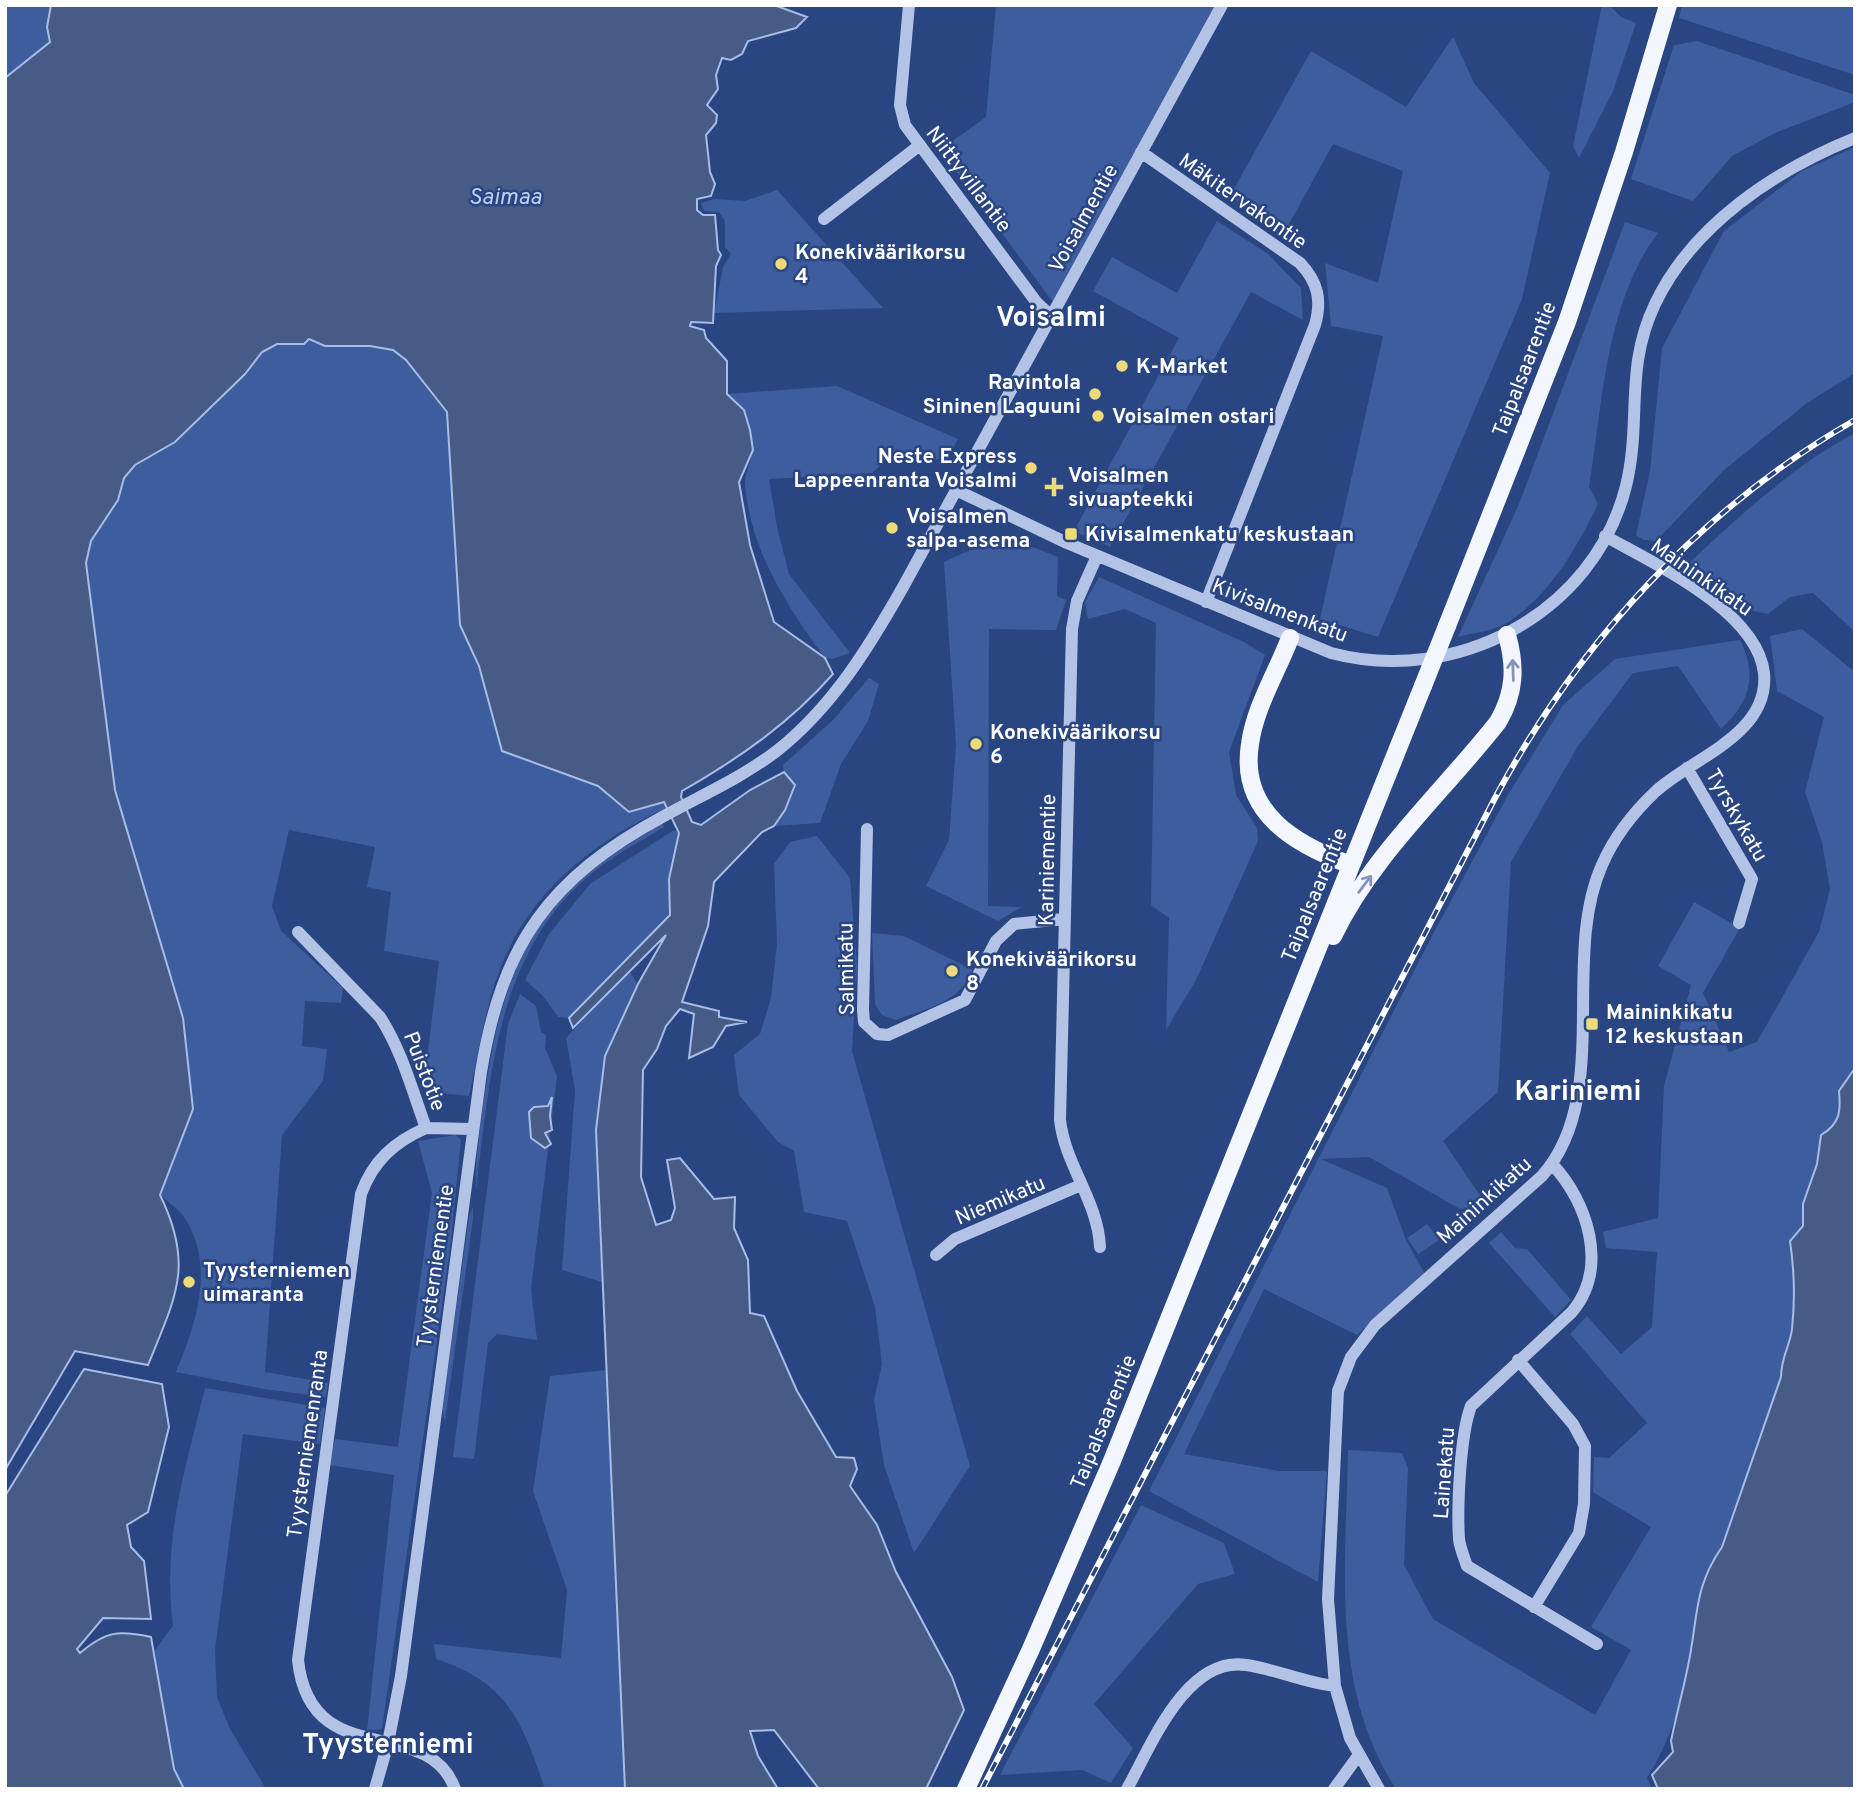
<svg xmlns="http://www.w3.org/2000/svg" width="1860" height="1794" viewBox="0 0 1860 1794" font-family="Overpass,sans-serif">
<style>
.green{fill:#3e5d9f}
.water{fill:#475b87;stroke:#a7bce6;stroke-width:2}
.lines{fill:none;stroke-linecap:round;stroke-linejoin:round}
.minor{stroke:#b2c3e6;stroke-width:12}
.major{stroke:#f3f6fd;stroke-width:18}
.rail-casing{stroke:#fff;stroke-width:6}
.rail{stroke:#294582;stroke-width:3.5;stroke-dasharray:10;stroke-linecap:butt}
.major-bridge{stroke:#f3f6fd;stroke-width:18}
.oneway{stroke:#8495b9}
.poi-dot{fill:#edda79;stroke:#294582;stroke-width:2.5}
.labels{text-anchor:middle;stroke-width:5;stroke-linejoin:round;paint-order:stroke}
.street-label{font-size:21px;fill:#fff;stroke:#294582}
.poi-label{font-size:21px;font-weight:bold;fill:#fff;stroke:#294582;text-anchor:start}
.water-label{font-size:23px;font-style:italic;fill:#beceee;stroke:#294582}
.district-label{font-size:28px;font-weight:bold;fill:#fff;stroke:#294582}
</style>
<rect width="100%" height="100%" fill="#294582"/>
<path class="green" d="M5 5H51L47 27 50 42 5 78Z
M996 5H1215L1053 302 940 150 986 117Z
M1602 5H1609L1621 17 1636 23 1613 91 1579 158 1573 146Z
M1682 5H1855V75L1679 18Z
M1453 37 1474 83 1550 173 1522 299 1378 637 1320 619 1383 336 1331 326 1325 263 1378 283 1403 171 1333 144 1283 235 1230 196 1311 51 1406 107Z
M1697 41 1855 95V102L1775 133 1732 156 1693 201 1631 179 1674 45Z
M1855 147V373L1807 403 1724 470 1656 541 1644 540 1636 535 1650 471 1662 348 1724 231 1802 171Z
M777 190 883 308 714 313 723 267 731 254 725 247V221L719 212 704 211 701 203 714 199 745 201Z
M1217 221 1268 254 1301 288 1303 320 1251 292 1110 547 1074 531 1179 338 1093 291 1112 257 1177 293Z
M1625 222 1658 233C1605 304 1603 402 1589 487L1598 504C1576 549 1549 597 1505 624 1492 631 1472 633 1458 637L1519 504Z
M309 338 325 346H370L393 350 406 360 447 412 460 625 479 666 502 751 598 786 629 812 664 802 667 808C600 837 535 888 505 957 486 1000 479 1050 469 1096L439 1093 426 1068 439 961 384 951 391 892 367 887 375 847 289 830 272 906 281 931 343 988 341 1003 305 1001 302 1046 327 1049 323 1081 282 1135 265 1372 328 1383 326 1397 264 1389 176 1372C196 1324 216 1265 184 1217 179 1209 168 1202 160 1195L193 1109 183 1018 115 790 86 563 91 541 118 500 124 478 135 465 175 442 245 374 262 352 277 344H304Z
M837 386 958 439 946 460 890 456 872 473 769 479 777 527 789 574 850 653 832 659 825 658C787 606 750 550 745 484 745 472 751 463 752 453 754 443 732 405 727 394Z
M1855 433V632L1813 593 1790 597 1768 614 1748 610 1689 563C1743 513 1790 468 1855 433Z
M1015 540 1058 557 1057 596 1066 600 1056 630 989 629 988 906 1022 907 998 921 926 886 949 840 956 745 944 562 972 549Z
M1099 577 1244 642 1265 655 1229 752 1236 795 1257 828 1258 841 1196 980 1166 1030 1169 918 1151 905 1156 623 1125 609 1088 619 1085 602Z
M1802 629 1855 672V1068L1839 1091C1841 1111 1840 1124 1821 1135L1817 1164 1803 1204V1226L1790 1241C1794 1269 1795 1301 1792 1329 1790 1347 1781 1357 1781 1377L1722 1547C1695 1585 1697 1622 1688 1666 1681 1706 1669 1743 1647 1778L1652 1789H1396C1330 1687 1346 1566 1348 1450L1402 1453 1408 1468 1404 1565 1433 1619 1595 1715 1631 1650 1591 1627 1651 1527 1593 1492 1594 1457 1609 1458 1647 1423 1570 1334 1587 1316 1621 1354 1652 1327 1657 1252 1606 1248 1603 1232 1658 1218 1664 1086 1691 985 1658 966 1694 902 1740 928 1703 993 1729 1052 1757 1042 1819 932 1830 889 1822 842 1805 792 1824 717 1777 691 1770 636Z
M1740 640C1758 676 1750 702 1721 729L1678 666 1633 673 1578 746 1511 862 1498 1092 1443 1141 1488 1207 1460 1209 1369 1157 1321 1159 1387 1188 1406 1240 1425 1274 1357 1335 1264 1289 1184 1454 1279 1471H1327L1318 1582 1149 1491 1433 934 1508 795 1563 705 1615 659Z
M869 678 879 684 868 721 841 764 820 823 774 826 785 810 795 785 784 772 783 765 833 720Z
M662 823 664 827C643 840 620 852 600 867 497 944 490 1074 476 1191 475 1154 481 1117 487 1080 500 993 525 920 599 864 619 849 641 837 662 823Z
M674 830 679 833 669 879 670 915 569 1018 558 1017 543 996 525 980 549 934 590 884Z
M817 836 850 878 857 966 852 1051 970 1466 914 1553 884 1465 874 1400 882 1364 875 1307 847 1221 804 1212 794 1151 778 1142 739 1095 734 1055 760 1034 771 998 777 944 774 864 790 842Z
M872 933 904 936 973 970C960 1003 927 1008 896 1020L882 1015 875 1004Z
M629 971 638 984 605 1056 596 1130 602 1282 562 1270 575 1090 566 1038Z
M520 994 536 1006 541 1032 546 1035 545 1048 557 1076 531 1289 537 1340 497 1334 488 1343 474 1459 453 1457 508 1024Z
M456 1135 461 1140 450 1248 382 1729 367 1731 394 1475 329 1465 335 1439 398 1447 432 1193 418 1141Z
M473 1207V1219L445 1421 442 1409 469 1217Z
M1427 1224 1439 1240 1418 1254 1407 1238Z
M1501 1232 1515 1248 1527 1249 1571 1300 1555 1317 1489 1243Z
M606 1370 625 1789H545C522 1722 508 1682 436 1659L434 1644 561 1658 567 1590 533 1491 550 1376Z
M205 1388 325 1408 320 1444 243 1434 215 1650 217 1697 230 1729 266 1789H184C163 1747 159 1696 155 1650L173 1626C162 1539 185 1471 205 1388Z
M1141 1505 1224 1543 1235 1574 1198 1584 1094 1704 1133 1748 1111 1783 1082 1770 1000 1775Z"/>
<path class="water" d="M51 5H774L807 17 796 28 748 41 742 54 731 60 722 58 716 75 718 89 707 105 717 115 716 123 706 135 710 172 715 184 711 196 697 199V210L703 215H715L718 250 721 255 716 266 713 323 691 322 690 326 704 330 706 338 727 361V394L744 410 750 430 753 450 739 482 750 545 774 622 825 658 833 674C790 723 738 759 682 791L681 797 692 822 701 825 750 790 784 772 795 785 785 810 774 826 762 832 714 882 708 926 682 1002 719 1011V1017L747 1022 726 1026 713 1047 689 1058 694 1014 680 1009 666 1026 657 1049 643 1070 641 1177 656 1225 671 1220 675 1208 667 1160 680 1158 714 1199 735 1197 734 1228 748 1260 750 1313 764 1316 797 1391 836 1457 854 1458 857 1469 850 1486 877 1525 896 1572 952 1677 964 1710 926 1789H819L774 1730 750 1731 758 1756 778 1789H625L596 1130 605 1056 638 984 666 935 573 1028 569 1018 670 915 669 879 679 833 664 802 629 812 598 786 502 751 479 666 460 625 447 412 406 360 393 350 370 346H325L309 339 304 344H277L262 352 245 374 175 442 135 465 124 478 118 500 91 541 86 563 115 790 183 1018 193 1109 160 1195C195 1266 175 1298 148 1365L75 1351 5 1470V78L50 42 47 27Z
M1855 1068V1789H1658L1652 1775 1673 1752 1671 1741C1676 1716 1683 1691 1688 1666 1698 1620 1693 1588 1722 1547L1781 1377C1781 1357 1790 1346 1792 1329 1795 1301 1794 1268 1790 1241L1803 1226V1204L1817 1164 1821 1135C1840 1124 1841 1111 1839 1091Z
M552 1097 550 1116 552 1130 545 1133 551 1144 545 1148 531 1138 529 1112 534 1107 548 1106Z
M84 1369 162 1384 169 1427 148 1512 127 1525 131 1547 144 1561 151 1619 103 1618 77 1649 80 1653C106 1631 118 1630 151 1637L174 1769 184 1789H5V1496Z"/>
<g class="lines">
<path class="minor" d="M909 5 900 105 905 125 1037 303 1051 316
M1141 152 1300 263C1318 282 1322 300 1315 325L1206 602
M824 219 920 145
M956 490 1067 543 1331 653C1455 686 1594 614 1626 486 1642 421 1624 369 1655 304 1693 224 1776 170 1855 138
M1097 556 1077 601 1072 629 1060 1120C1065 1165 1098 1201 1100 1247
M1687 768 1752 879 1739 923
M867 829 863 1010 864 1022 877 1034 888 1035 965 1000 996 941 1014 924 1064 919
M298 932 380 1017C402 1051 412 1090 426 1128L473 1129
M426 1128C394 1142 373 1161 361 1194L298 1660C310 1774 428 1713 455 1789
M1552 1164C1588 1202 1609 1268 1572 1312L1471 1406C1460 1435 1457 1507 1459 1539 1460 1548 1464 1557 1467 1566L1597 1644
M936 1255 955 1239 1081 1185
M1518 1360 1573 1424 1585 1446 1584 1504 1579 1533 1534 1607
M375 1789 388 1743 401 1676 481 1072C502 944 549 878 664 816 702 795 743 777 778 750 833 706 869 647 903 587L1222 5
M1127 1789C1151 1746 1186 1656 1246 1665 1276 1669 1304 1683 1335 1686
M1334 1789 1358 1756
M1379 1789 1350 1738 1335 1686 1328 1599 1338 1391 1351 1357 1375 1325 1542 1176C1613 1096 1560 959 1602 865 1614 837 1633 813 1655 792 1691 758 1770 735 1764 673 1757 611 1655 564 1605 536"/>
<path class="major" d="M1447 626 1567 322 1624 152 1668 5
M1290 638C1277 672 1255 707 1250 744 1239 813 1296 845 1351 865
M1333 936C1372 855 1443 792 1498 722 1515 693 1516 667 1507 635
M966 1789 1031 1649 1112 1461 1423 686"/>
<g class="rail-casing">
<path id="rail" d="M982 1789 1495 798C1578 643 1701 508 1855 420"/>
</g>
<use href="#rail" class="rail"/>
<path class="major-bridge" d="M1423 686 1447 626"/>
</g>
<defs><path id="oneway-shaft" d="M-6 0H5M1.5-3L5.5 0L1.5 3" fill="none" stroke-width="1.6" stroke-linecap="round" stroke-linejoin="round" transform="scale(1.75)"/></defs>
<g class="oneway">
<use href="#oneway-shaft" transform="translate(1513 670) rotate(-92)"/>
<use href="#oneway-shaft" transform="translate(1365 884) rotate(-53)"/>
</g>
<g class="poi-dot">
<circle cx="781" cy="264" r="7"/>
<circle cx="1122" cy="366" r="7"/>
<circle cx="1095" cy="394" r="7"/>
<circle cx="1098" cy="416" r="7"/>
<circle cx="1031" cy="468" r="7"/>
<path d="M1050.5 476.5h7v7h7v7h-7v7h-7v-7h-7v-7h7z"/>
<circle cx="892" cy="528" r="7"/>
<rect x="1064" y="527" width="14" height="14" rx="3.5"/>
<circle cx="976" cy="744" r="7"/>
<circle cx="952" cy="971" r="7"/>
<rect x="1585" y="1017" width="14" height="14" rx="3.5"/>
<circle cx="189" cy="1282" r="7"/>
</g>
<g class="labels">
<g class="street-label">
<text transform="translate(969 179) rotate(53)" y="7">Niittyvillantie</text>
<text transform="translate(1243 201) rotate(35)" y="7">Mäkitervakontie</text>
<text transform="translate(1083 218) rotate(-61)" y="7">Voisalmentie</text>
<text transform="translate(1524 369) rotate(-69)" y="7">Taipalsaarentie</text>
<text transform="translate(1702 577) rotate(35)" y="7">Maininkikatu</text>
<text transform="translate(1280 610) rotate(21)" y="7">Kivisalmenkatu</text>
<text transform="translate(1737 815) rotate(60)" y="7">Tyrskykatu</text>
<text transform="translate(1047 860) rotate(-89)" y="7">Kariniementie</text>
<text transform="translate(1314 895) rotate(-68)" y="7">Taipalsaarentie</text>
<text transform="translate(846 969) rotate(-91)" y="7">Salmikatu</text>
<text transform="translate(425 1071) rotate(69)" y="7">Puistotie</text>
<text transform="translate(1000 1200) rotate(-23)" y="7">Niemikatu</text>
<text transform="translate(1484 1200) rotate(-42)" y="7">Maininkikatu</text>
<text transform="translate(435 1266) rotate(-82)" y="7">Tyysterniementie</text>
<text transform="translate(1103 1422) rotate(-68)" y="7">Taipalsaarentie</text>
<text transform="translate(307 1444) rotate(-82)" y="7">Tyysterniemenranta</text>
<text transform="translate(1444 1473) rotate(-86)" y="7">Lainekatu</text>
</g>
<g class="poi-label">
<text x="795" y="259">Konekiväärikorsu<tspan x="795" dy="24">4</tspan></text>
<text x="1136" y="373">K-Market</text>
<text x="1081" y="389" text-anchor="end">Ravintola<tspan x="1081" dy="24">Sininen Laguuni</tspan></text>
<text x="1112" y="423">Voisalmen ostari</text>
<text x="1017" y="463" text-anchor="end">Neste Express<tspan x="1017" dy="24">Lappeenranta Voisalmi</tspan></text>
<text x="1068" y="482">Voisalmen<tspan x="1068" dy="24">sivuapteekki</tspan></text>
<text x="906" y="523">Voisalmen<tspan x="906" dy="24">salpa-asema</tspan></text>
<text x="1085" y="541">Kivisalmenkatu keskustaan</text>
<text x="990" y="739">Konekiväärikorsu<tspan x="990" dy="24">6</tspan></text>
<text x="966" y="966">Konekiväärikorsu<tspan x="966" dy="24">8</tspan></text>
<text x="1606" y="1019">Maininkikatu<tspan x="1606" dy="24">12 keskustaan</tspan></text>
<text x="203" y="1277">Tyysterniemen<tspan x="203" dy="24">uimaranta</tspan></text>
</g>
<g class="water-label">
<text x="505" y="204">Saimaa</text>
</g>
<g class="district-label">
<text x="1051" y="326">Voisalmi</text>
<text x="1578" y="1100">Kariniemi</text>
<text x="388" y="1753">Tyysterniemi</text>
</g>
</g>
<rect width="1860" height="1794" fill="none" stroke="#ffffff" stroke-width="14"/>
</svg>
